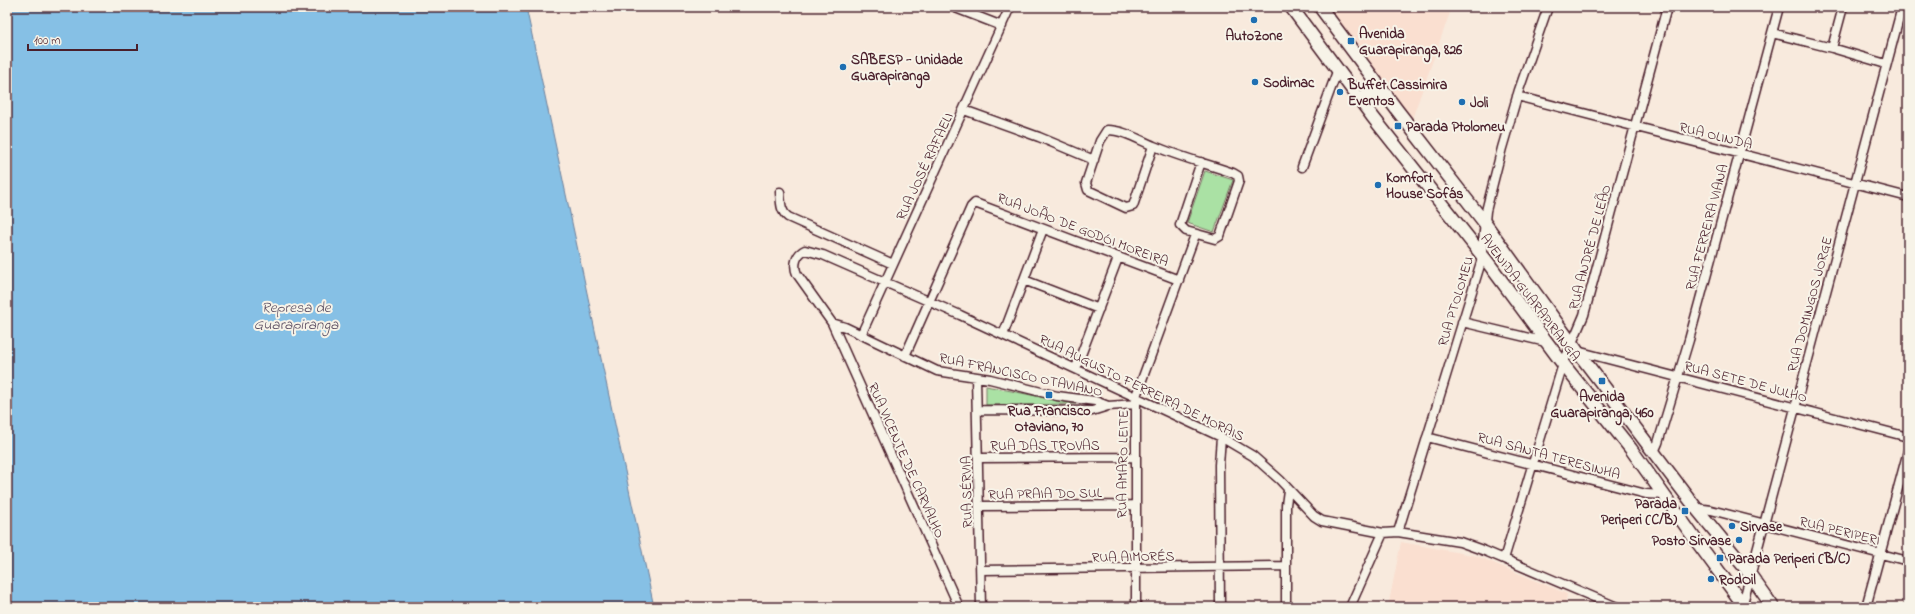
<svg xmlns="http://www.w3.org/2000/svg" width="1915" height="614" viewBox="0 0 1915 614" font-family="'Indie Flower',sans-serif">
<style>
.built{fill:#fadfd0}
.green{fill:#aae1a4;stroke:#7a8068}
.water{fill:#86c0e5;stroke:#6e809b}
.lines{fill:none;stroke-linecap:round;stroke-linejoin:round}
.street-casing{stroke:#4a1f2b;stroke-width:11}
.primary-casing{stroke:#4a1f2b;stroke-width:15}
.street{stroke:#f7f3e8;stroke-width:8}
.primary{stroke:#f7f3e8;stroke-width:12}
.poi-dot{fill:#1f6fb2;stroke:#f7f3e8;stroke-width:1.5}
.labels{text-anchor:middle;stroke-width:4;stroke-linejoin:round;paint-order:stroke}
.poi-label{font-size:14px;font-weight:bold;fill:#4a1f2b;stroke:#f7f3e8;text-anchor:start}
.street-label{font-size:14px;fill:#4a1f2b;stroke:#f7f3e8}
.water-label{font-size:15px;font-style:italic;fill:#5c4f63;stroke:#f7f3e8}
</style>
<rect width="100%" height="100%" fill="#f8eadd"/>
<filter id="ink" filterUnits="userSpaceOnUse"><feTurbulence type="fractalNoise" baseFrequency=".025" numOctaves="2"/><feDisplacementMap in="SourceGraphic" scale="8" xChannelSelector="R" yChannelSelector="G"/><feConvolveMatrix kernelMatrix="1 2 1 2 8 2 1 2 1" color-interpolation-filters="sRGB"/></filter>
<g filter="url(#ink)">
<path class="built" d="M1328 7H1452L1412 119 1404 108Z
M1401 542 1477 556 1567 594 1565 607H1388Z"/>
<path class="green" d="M1205 171 1233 180 1214 232 1187 223Z
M986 386 1076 404 986 405Z"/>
<path class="water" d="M7 7H526L654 607H7Z"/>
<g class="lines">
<g class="street-casing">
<path id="street" d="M953 7 1002 26
M1772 33 1832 48 1886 64
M1832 48 1843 7
M1517 96 1908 197
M964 110 1039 137 1094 160
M1153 146 1133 206 1126 208 1088 190 1086 183 1100 141 1107 130C1124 130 1139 140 1154 146 1180 157 1207 164 1233 173L1238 176 1239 181 1220 236 1215 239 1186 231 1180 225 1201 162
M1302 167 1338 69
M780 192C781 202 780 211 788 217L893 264
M1024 280 1099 309
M1462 322 1546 342
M832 323 959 607
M861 335 1010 7
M1003 335 1043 229
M1577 351 1908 437
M905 356 971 207 975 203 1179 280
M1076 368 1118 258
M976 377 981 607
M1136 404 1108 406 1095 401 1057 396 990 379 937 371 845 327 832 323 797 274C793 265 796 254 805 250L823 255 960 315 1221 437 1253 456 1280 480 1314 516 1322 521 1383 533 1398 532 1460 542 1485 551 1617 607
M977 410 1092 411 1108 406
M1427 437 1646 494 1665 495
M1654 452 1658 443 1689 340 1779 7
M979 458 1135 457
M979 506 1135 505
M1696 508 1711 510 1908 561
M1398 532 1481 262 1486 211 1502 148 1519 90 1548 7
M1504 559 1563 364 1584 315 1667 7
M981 570 1286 566
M1136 607V396L1195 235
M1220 607 1219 465 1221 437
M1286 607V505L1288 490
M1350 607 1383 533
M1742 607 1902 7
M1866 607 1908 451"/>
</g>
<g class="primary-casing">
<path id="primary" d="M1291 7 1372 116 1489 264 1563 364 1631 449 1695 539 1745 607
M1320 7 1397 110 1484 222 1577 351 1696 508 1746 569 1773 607
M1358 97 1386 94"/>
</g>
<use href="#street" class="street"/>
<use href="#primary" class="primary"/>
</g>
</g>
<g class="poi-dot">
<circle cx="1254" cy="20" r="4"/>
<rect x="1347" y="37" width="8" height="8" rx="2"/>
<circle cx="843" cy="67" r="4"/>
<circle cx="1255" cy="82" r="4"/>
<circle cx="1340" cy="92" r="4"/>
<circle cx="1462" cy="102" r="4"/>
<rect x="1394" y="122" width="8" height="8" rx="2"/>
<circle cx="1378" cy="185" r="4"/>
<rect x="1598" y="377" width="8" height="8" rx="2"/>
<rect x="1045" y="391" width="8" height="8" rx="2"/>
<rect x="1681" y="507" width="8" height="8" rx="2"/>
<circle cx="1732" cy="526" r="4"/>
<circle cx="1739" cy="540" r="4"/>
<rect x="1716" y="554" width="8" height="8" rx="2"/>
<circle cx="1711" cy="579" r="4"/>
</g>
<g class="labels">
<g class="poi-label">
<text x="1359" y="38">Avenida<tspan x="1359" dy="16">Guarapiranga, 826</tspan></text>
<text x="1254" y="40" text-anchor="middle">AutoZone</text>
<text x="851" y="64">SABESP - Unidade<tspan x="851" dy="16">Guarapiranga</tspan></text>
<text x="1263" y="87">Sodimac</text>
<text x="1348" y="89">Buffet Cassimira<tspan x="1348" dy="16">Eventos</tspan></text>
<text x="1470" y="107">Joli</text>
<text x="1406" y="131">Parada Ptolomeu</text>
<text x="1386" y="182">Komfort<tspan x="1386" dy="16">House Sofás</tspan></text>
<text x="1602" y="401" text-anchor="middle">Avenida<tspan x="1602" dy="16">Guarapiranga, 460</tspan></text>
<text x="1049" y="415" text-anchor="middle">Rua Francisco<tspan x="1049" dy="16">Otaviano, 70</tspan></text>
<text x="1677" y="508" text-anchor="end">Parada<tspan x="1677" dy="16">Periperi (C/B)</tspan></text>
<text x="1740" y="531">Sirvase</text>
<text x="1731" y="545" text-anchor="end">Posto Sirvase</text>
<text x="1728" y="563">Parada Periperi (B/C)</text>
<text x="1719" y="584">RodOil</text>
</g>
<g class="street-label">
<text transform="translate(1716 135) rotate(14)" y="5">RUA OLINDA</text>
<text transform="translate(924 166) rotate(-65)" y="5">RUA JOSÉ RAFAELI</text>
<text transform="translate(1706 227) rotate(-75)" y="5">RUA FERREIRA VIANA</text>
<text transform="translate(1083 229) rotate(21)" y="5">RUA JOÃO DE GODÓI MOREIRA</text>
<text transform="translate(1589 247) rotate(-75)" y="5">RUA ANDRÉ DE LEÃO</text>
<text transform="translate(1531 297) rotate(53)" y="5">AVENIDA GUARAPIRANGA</text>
<text transform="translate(1455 301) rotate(-73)" y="5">RUA PTOLOMEU</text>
<text transform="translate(1809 304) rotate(-75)" y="5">RUA DOMINGOS JORGE</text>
<text transform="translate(1021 374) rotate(12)" y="5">RUA FRANCISCO OTAVIANO</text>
<text transform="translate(1746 381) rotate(15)" y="5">RUA SETE DE JULHO</text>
<text transform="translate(1142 387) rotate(26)" y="5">RUA AUGUSTO FERREIRA DE MORAIS</text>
<text x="1045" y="450">RUA DAS TROVAS</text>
<text transform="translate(1549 455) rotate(15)" y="5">RUA SANTA TERESINHA</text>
<text transform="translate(907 460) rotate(66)" y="5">RUA VICENTE DE CARVALHO</text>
<text transform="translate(1122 464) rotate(-89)" y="5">RUA AMARO LEITE</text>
<text transform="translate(966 492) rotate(-91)" y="5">RUA SÉRVIA</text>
<text transform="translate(1045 493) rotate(-1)" y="5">RUA PRAIA DO SUL</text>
<text transform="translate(1840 530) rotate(14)" y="5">RUA PERIPERI</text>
<text transform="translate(1133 556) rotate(-1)" y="5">RUA AIMORÉS</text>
</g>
<g class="water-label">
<text x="296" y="312">Represa de<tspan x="296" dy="17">Guarapiranga</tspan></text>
</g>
</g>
<rect width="1915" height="614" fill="none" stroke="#f7f3e8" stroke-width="24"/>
<rect x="12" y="12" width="1891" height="590" fill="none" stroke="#4a1f2b" stroke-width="1.5" filter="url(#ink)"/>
<path d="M28 44v6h109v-6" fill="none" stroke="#4a1f2b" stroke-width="2"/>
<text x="34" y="44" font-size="12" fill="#4a1f2b" stroke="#f7f3e8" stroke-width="3" paint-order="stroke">100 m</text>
</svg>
